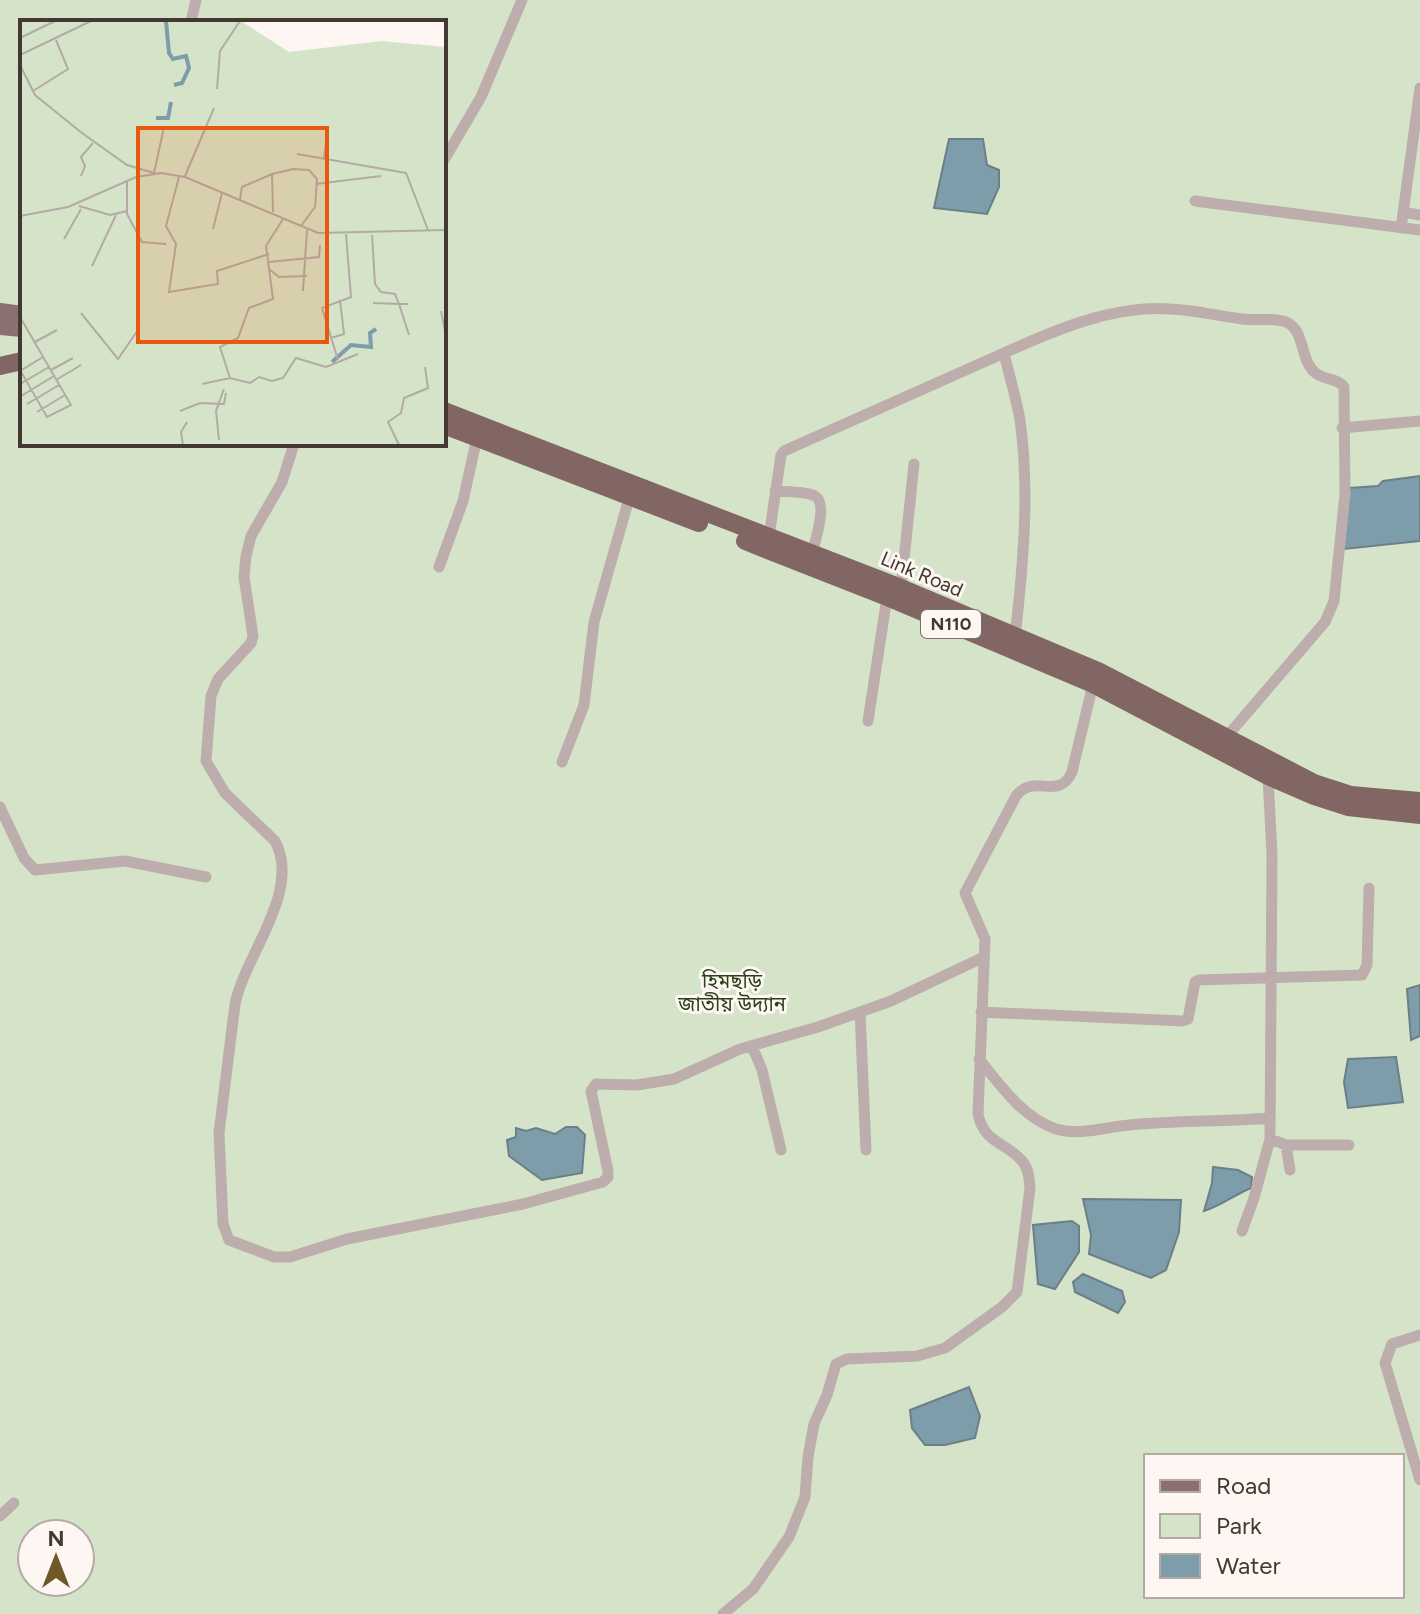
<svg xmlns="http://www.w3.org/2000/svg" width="1420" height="1614" viewBox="0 0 1420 1614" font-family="Figtree,'Noto Sans Bengali',sans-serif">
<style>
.green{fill:#d5e4c9;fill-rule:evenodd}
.water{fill:#7e9dab;stroke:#6c7f87;stroke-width:2}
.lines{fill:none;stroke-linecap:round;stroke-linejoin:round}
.minor{stroke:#bdaead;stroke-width:11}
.primary{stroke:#8a706f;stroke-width:18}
.trunk{stroke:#816664;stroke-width:18}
.labels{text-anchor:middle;stroke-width:6;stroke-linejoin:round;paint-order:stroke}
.shield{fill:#fdf6f3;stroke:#7b716c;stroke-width:2}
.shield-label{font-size:18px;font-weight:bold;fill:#433832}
.street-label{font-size:20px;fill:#433832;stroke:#fdf6f3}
.park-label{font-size:20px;fill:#2c4117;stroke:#fdf6f3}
.inset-river{fill:none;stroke:#7e9dab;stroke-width:4}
.inset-road{fill:none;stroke:#b3aaa6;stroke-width:2}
.view{fill:#e8590c;fill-opacity:0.15;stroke:#e8590c;stroke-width:4}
.inset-edge{fill:none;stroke:#433832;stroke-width:4}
</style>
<rect width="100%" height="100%" fill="#fdf6f3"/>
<path class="green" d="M0 0H1420V1614H0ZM22 22H444V444H22ZM1146 1456H1402V1596H1146ZM32 1534H80V1582H32Z"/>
<path class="water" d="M949 139H983L987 165 999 170V187L987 214 934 208Z
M1420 476V541L1344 549 1349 488 1378 486 1383 481Z
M1420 985V1036L1411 1040 1407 989Z
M1396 1057 1403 1102 1348 1108 1344 1082 1348 1059Z
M566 1127H577L585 1135 582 1173 542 1180 509 1156 507 1140 516 1137V1128L526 1131 536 1128 555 1134Z
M1213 1167 1238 1170 1252 1177 1251 1188C1234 1195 1221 1206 1204 1211L1212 1183Z
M1083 1199 1181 1200 1179 1232 1166 1270 1151 1278 1089 1254 1091 1235Z
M1072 1221 1079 1226V1252L1055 1289 1038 1284 1033 1225Z
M1083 1274 1122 1291 1125 1302 1118 1313 1075 1292 1073 1282Z
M969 1387 980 1416 975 1438 945 1445H925L912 1428 910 1410Z"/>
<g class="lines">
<path class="minor" d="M191 22 196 0
M444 160 481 97 522 0
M1195 201 1420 230
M1403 212 1420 215
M1401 228 1420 88
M1004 353C1055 330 1113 305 1170 309 1194 310 1219 316 1243 319 1256 321 1274 317 1286 322 1306 330 1299 362 1317 374 1326 380 1337 378 1344 387L1345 494 1334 601 1325 622 1223 741
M1342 428 1420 421
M294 444 282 482 251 536 246 556 244 577 253 636 251 643 218 679 211 696 206 761 225 793 275 841C302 891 245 955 235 1004L219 1133 223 1224 229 1240 274 1257H290L347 1239 523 1204 603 1182 608 1177V1171L591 1091 596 1084 637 1085 674 1079 740 1049 818 1027 891 1001 984 957
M775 491C787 492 805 491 815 496 828 503 815 542 812 553
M769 537 781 455 784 451 1004 353C1009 375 1016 397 1020 420 1030 490 1023 567 1015 637
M439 567 463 501 478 433
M901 588 914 464
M868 721 887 597
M562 762 584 705 594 622 630 495
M0 807 24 858 35 870 125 861 206 877
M860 1012 866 1150
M981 1012 1183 1021 1188 1019 1195 982 1199 980 1362 975 1367 965 1369 888
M752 1046 762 1070 781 1150
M979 1059C1000 1085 1023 1118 1056 1129 1079 1136 1106 1127 1129 1125 1176 1120 1223 1122 1270 1118
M1270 1139 1286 1145H1349
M1286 1145 1290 1170
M1242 1231 1254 1198 1270 1139 1272 856 1268 776
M1420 1335 1392 1344 1385 1363 1420 1480
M0 1516 14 1503
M723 1614 753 1589 789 1537 805 1497 808 1457 814 1424 827 1395 836 1364 847 1359 917 1356 945 1348 1002 1307 1017 1292 1030 1188C1029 1179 1029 1169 1023 1162 1007 1142 984 1144 978 1114L985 939 965 893 1016 796C1035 772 1058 802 1072 772L1093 684"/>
<path class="primary" d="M0 312 22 315
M0 326 22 328"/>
<path class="trunk" d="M0 366 22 361
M444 411 901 588 1098 671 1314 783 1351 795 1420 801
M444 425 699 523
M745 541 887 597 1093 684 1268 776 1314 796 1348 807 1420 815"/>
</g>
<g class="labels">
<rect class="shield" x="921" y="610" width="60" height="28" rx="6"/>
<g class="shield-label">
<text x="951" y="630">N110</text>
</g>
<g class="street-label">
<text transform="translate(922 574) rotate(23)" y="7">Link Road</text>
</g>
<g class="park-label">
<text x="732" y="988">হিমছড়ি<tspan x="732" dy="23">জাতীয় উদ্যান</tspan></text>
</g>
</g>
<g transform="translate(20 20)">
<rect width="426" height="426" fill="#fdf6f3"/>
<path d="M0 1H221L269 32 362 21 426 27V425H0Z" fill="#d5e4c9"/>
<path class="inset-river" d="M146 1 149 33 153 39 166 36 169 48 162 63 154 65M136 98H148L151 82M312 342 331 325 351 327 350 313 356 309"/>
<path class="inset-road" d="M0 18 35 1M0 35 71 1M0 45 15 75 62 113 107 145 134 153M197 69 200 31 220 1M13 71 48 49 36 20M277 134 386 153 408 210M304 138 308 109M134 153 144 107M252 154 273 149 289 150 297 159 295 187 281 206M61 156 65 146 61 137 73 123M165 156 194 88M159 157 146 206 156 224 149 272 198 264 197 251 249 234M107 161V194L122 222 146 224M296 164 361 156M220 179 222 167 252 154 253 192M59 186 90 195 107 191M0 196 48 187 116 157 141 153 165 157 298 213 426 210M193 209 202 173M352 215 355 264 361 272 375 274 379 284H388M44 219 61 189M249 242 299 237 300 225M72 246 96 195M249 249 259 257 287 256M283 271 287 210M353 283 379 284 389 315M421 291 426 316M61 293 98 339 120 307M0 297 51 385 27 397 0 350M311 318 324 314 320 280M15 322 37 310M318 340 302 288 331 277 326 214M31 350 53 338M0 351 23 337M210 358 200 327 218 318 229 288 253 279 246 226 263 199M36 360 61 345M0 364 29 347M182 364 210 358 230 363 239 357 252 361 263 358 276 338 306 347 338 334M1 376 34 356M7 384 39 365M160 391 180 383 204 384 206 373M17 392 45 375M199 420 196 391 204 369M163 425 161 412 167 402M379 425 368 402 381 393 384 378 408 368 405 347"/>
<path class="view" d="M118 108H307V322H118Z"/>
<rect width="426" height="426" class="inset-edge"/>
</g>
<rect x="1144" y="1454" width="260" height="144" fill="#fdf6f3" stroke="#b3aaa6" stroke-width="2"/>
<rect x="1160" y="1480" width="40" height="12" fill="#8a706f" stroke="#b3aaa6" stroke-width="2"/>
<text x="1216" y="1494" font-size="24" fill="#433832">Road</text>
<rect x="1160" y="1514" width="40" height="24" fill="#d5e4c9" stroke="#b3aaa6" stroke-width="2"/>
<text x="1216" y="1534" font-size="24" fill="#433832">Park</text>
<rect x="1160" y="1554" width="40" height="24" fill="#7e9dab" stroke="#b3aaa6" stroke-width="2"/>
<text x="1216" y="1574" font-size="24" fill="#433832">Water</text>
<g transform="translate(56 1558)"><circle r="38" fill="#fdf6f3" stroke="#b3aaa6" stroke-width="2"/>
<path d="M0-6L14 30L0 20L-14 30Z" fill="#6c5927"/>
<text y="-12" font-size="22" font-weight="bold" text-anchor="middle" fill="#433832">N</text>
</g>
</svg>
